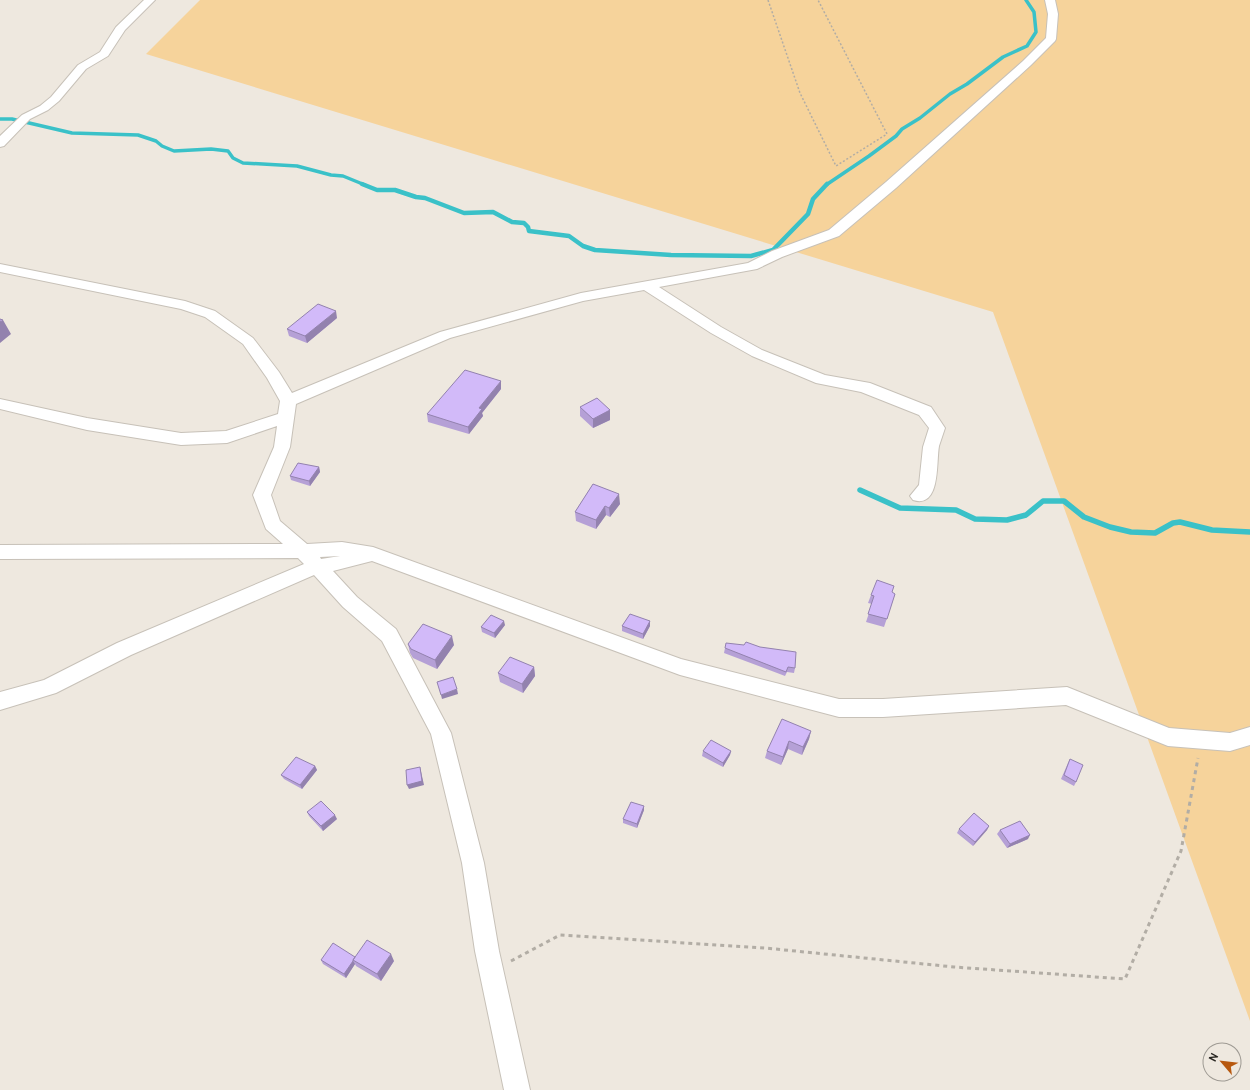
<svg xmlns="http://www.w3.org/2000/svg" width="1250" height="1090" viewBox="0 0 1250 1090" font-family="Cabin,sans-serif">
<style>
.green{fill:#f6d39b}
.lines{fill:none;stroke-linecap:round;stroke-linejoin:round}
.stream-far2{stroke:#3ac1c8;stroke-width:3.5}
.stream-far1{stroke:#3ac1c8;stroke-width:4.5}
.stream{stroke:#3ac1c8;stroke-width:5.5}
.minor-casing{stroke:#c7c1b8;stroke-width:2}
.path-far1{stroke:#b2ada5;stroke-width:1.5;stroke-dasharray:2 2;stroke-linecap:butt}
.path{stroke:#b2ada5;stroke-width:3;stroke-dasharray:4 4;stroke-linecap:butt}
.minor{fill:#fff;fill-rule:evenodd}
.wall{fill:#b5a0d6}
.shaded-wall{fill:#9382ae}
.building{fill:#d2baf9;stroke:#9382ae}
</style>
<rect width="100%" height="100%" fill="#eee8df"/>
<path class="green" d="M200 0H1250V1021L993 312 146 54Z"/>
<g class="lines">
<path class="stream-far2" d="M0 119H12L72 133 138 135 156 141 162 146 174 151 211 149 228 151 233 158 243 163 297 166 331 175 343 176 365 185
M826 185 869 156 896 136 902 129 920 118 950 94 967 84 1003 57 1027 46 1036 32 1034 12 1026 0"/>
<path class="stream-far1" d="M362 184 377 190H395L416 197 425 198 464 213 493 212 512 222 524 223 528 227 529 231 569 236 583 246 595 250 671 255 751 256 773 250 808 214 813 199 827 184"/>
<path class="stream" d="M860 490 900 508 956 510 975 519 1007 520 1026 515 1043 501H1064L1084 517 1110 527 1131 532 1155 533 1173 523 1180 522 1212 530 1250 532"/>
<g class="minor-casing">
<path id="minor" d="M144 0H155L125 30 108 56 86 69 59 101 48 110 30 119 4 146 0 147V136L22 115 40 106 51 97 78 65 100 52 116 27Z
M1045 0H1055L1058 14 1056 39 1055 41 1031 65 896 188 839 236 782 257 757 269 659 287 721 327 762 350 825 375 870 383 931 407 945 428C943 434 941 440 939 446 936 462 941 509 913 500L910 496 919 485 923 447 929 428 919 415 861 392 816 383 752 356 711 333 644 290 583 301 450 338 296 404 290 447 271 495 280 521 307 544 342 542 373 547 681 659 839 699H883L1067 687 1169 728 1230 733 1250 727V745L1230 751 1168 746 1066 705 883 717H839L680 675 372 561 333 571 357 597 396 629 451 733 484 863 499 951 530 1090H504L475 951 462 863 431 734 382 641 343 607 314 575 131 655 56 693 0 710V692L44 680 117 643 304 564 298 558 0 559V545L283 544 266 529 253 495 274 447 277 426 227 443 181 445 87 430 0 409V399L87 418 181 433 226 431 278 414 280 401 267 378 243 344 205 317 181 309 0 272V264L185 301 215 311 253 338 279 372 292 393 440 332 581 293 748 263 772 251 829 230 886 182 1023 61 1046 38 1048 14ZM340 556 321 559 320 557Z"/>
</g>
<path class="path-far1" d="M768 0 800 93 836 166 887 134 818 0"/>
<path class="path" d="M511 961 560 935 765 948 954 967 1125 979 1181 851 1198 758"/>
<use href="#minor" class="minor"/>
</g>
<path class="wall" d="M337 318 307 343 289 336 287 329Z
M501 389 482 413 483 416 469 434 428 422 427 414Z
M580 407 610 410V420L593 428 580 416Z
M319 467 320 472 310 486 291 480 290 476Z
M593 484 620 504 610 517 606 515 596 529 576 521 575 512Z
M892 593 895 594 884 627 866 622 872 604 868 603 871 595Z
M650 621V626L643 639 622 631V626Z
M505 625 495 638 482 632 481 627Z
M408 644 454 645 437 669 413 658 410 653Z
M725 648 795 668 794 673 787 672 785 676 724 653Z
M534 667 535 676 523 693 500 682 498 673Z
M811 731 809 739 802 755 788 749 781 765 765 758 767 751Z
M703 751H731L730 755 723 767 702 756Z
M1070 759 1076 782 1074 786 1061 779 1068 763Z
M315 766 317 770 302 789 284 779 281 775Z
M644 806V810L637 828 623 823V819Z
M307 812 337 819 323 831 309 816Z
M989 826 987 830 973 846 957 833 959 829Z
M1000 830 1028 839 1007 848 997 834Z
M355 957 394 961 381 981 356 966 355 964 346 978 323 964 321 960Z"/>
<path class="shaded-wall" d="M336 311 337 318 307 343 305 336Z
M3 320 11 334 0 343V322Z
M501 381V389L482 413 483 416 469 434 468 427 479 408Z
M610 410V420L593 428V419Z
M319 467 320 472 310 486 309 481Z
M619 494 620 504 610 517 609 508Z
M605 506 606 515 596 529V520Z
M504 621 505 625 495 638 494 633Z
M650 621V626L643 639V634Z
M452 636 454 645 437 669 435 660Z
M534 667 535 676 523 693 522 684Z
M457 689 458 694 442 699 441 695Z
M811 731 809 739 802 755 803 747Z
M789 741 788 749 781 765 783 757Z
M731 751 730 755 723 767V763Z
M315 766 317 770 302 789 300 785Z
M420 767 424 785 409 789 407 785Z
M644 806V810L637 828V824Z
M335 815 337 819 323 831 321 826Z
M989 826 987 830 973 846 975 842Z
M1030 835 1028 839 1007 848 1010 844Z
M391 954 394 961 381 981 377 974Z
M353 961 355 964 346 978 344 974Z"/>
<path class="building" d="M318 304 336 311 305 336 287 329Z
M0 319 3 320 0 322Z
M465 370 501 381 479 408 482 409 468 427 427 414Z
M597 398 610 410 593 419 580 407Z
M298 463 319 467 309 481 290 476Z
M593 484 619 494 609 508 605 506 596 520 575 512Z
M877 580 894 586 892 592 895 594 887 619 868 614 874 596 871 595Z
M630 614 650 621 643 634 622 626Z
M491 615 504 621 494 633 481 627Z
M423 624 452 636 435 660 411 649 408 644Z
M746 642 760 647 796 652 795 668 788 667 786 672 725 648 726 643 744 645Z
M510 657 534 667 522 684 498 673Z
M453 677 457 689 441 695 437 682Z
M782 719 811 731 803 747 789 741 783 757 767 751Z
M711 740 731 751 723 763 703 751Z
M296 757 315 766 300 785 281 775Z
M1070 759 1083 765 1076 782 1064 775Z
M420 767 422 781 407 785 406 770Z
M321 801 335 815 321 826 307 812Z
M631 802 644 806 637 824 623 819Z
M974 813 989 826 975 842 959 829Z
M1020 821 1030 835 1010 844 1000 830Z
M367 940 391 954 377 974 353 960Z
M333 943 355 957 353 960V961L344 974 321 960Z"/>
<g transform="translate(1222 1062) rotate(298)"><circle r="19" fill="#eee8df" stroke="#9e9a93"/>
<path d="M0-3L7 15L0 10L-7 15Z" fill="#b7580e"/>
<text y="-6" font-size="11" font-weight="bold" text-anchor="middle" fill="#272521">N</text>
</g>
</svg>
